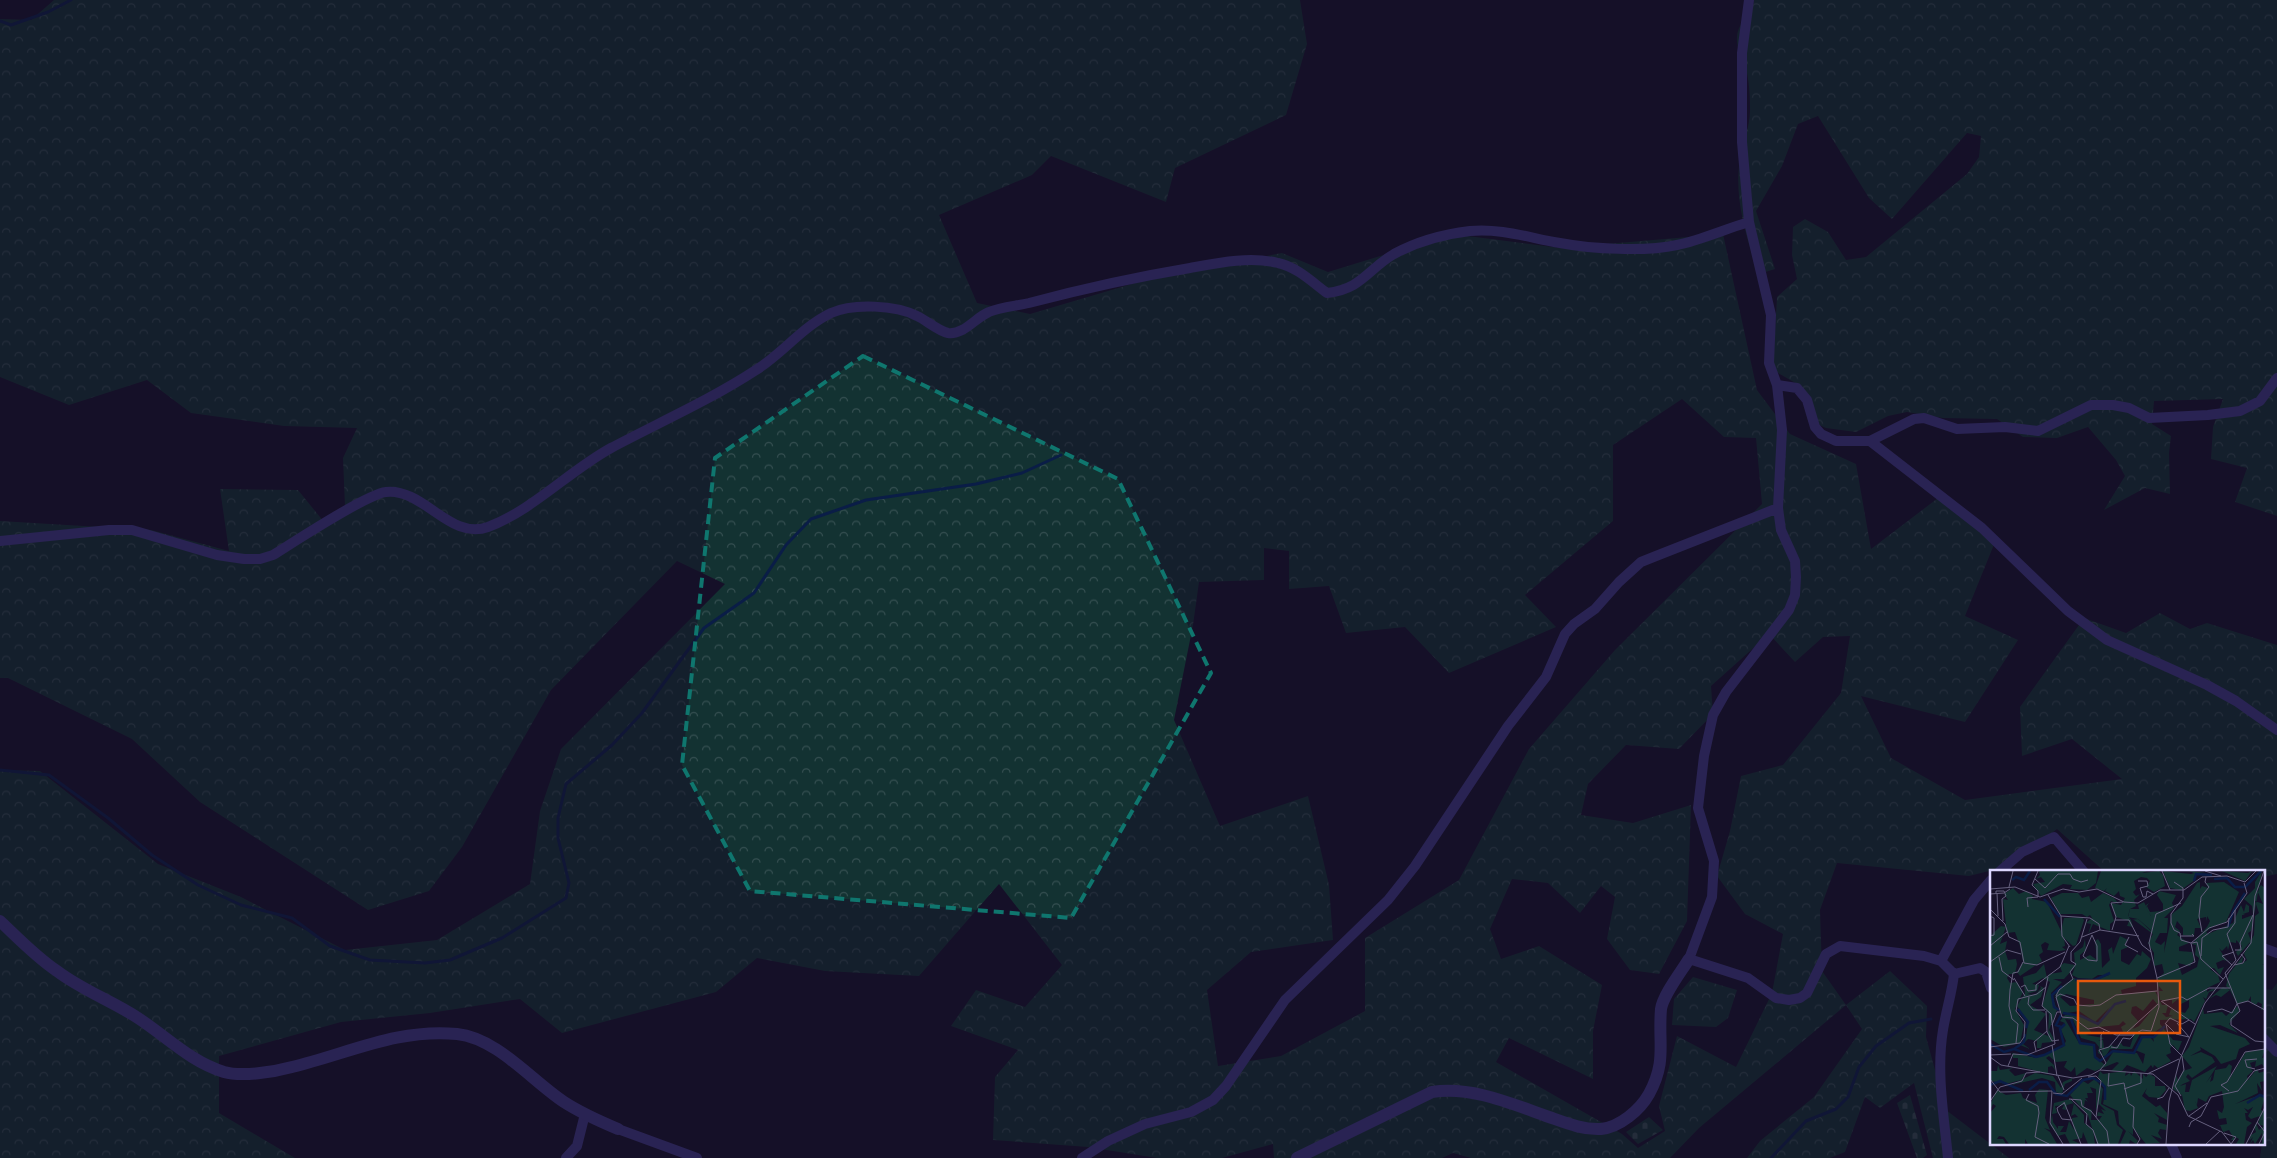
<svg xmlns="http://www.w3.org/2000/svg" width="2277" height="1158" viewBox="0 0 2277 1158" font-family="'Asap Condensed',sans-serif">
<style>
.forest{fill:url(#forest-crowns);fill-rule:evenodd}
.cemetery{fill:url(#cemetery-stones)}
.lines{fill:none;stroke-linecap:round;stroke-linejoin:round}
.stream{stroke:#0a1d47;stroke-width:3}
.minor{stroke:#413a87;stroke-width:10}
.tertiary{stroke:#413a87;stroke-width:12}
.marked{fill:none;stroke:#0f766e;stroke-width:4;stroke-dasharray:10 6;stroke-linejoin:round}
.inset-river{fill:none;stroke:#0a1d47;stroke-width:2.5}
.inset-road{fill:none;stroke:#65607e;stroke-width:1}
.view{fill:#e8590c;fill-opacity:0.15;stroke:#e8590c;stroke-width:2.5}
.inset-edge{fill:none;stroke:#ddd7ff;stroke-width:2.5}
</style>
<defs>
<pattern id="forest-crowns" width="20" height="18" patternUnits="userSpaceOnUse" patternTransform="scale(1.25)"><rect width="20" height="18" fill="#133232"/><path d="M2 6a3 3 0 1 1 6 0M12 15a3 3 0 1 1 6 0" fill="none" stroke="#354f51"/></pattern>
<pattern id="cemetery-stones" width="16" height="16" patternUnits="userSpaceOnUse" patternTransform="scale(1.25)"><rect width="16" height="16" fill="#133232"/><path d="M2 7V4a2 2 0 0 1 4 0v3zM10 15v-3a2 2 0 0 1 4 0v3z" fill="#354f51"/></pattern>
</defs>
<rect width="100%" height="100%" fill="#151028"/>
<path class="forest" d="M54 0H1300L1307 44 1286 115 1175 168 1166 202 1051 156 1032 175 939 215 977 303 1030 314 1152 278 1282 253 1328 272 1452 234 1560 248 1723 234 1757 390 1790 434 1856 464 1871 549 1938 498 1995 542 1965 616 2018 640 1965 722 1861 696 1891 758 1965 800 2122 779 2072 739 2022 756 2020 707 2084 618 2126 633 2160 613 2190 629 2207 623 2277 645V874L2263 877V872H2105L2057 829 2009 866 1969 876 1837 863 1820 910 1822 971 1846 1005 1890 971 1927 1006 1926 1037 1946 1110 2009 1158H1933L1914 1083 1880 1108 1865 1097 1845 1152 1830 1158H1747L1760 1141 1814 1097 1862 1029 1846 1005 1699 1128 1670 1158H1471L1453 1153 1442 1158H1274L1273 1144 1222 1158H1157L1088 1147 993 1140 995 1077 1018 1050 951 1026 976 990 1025 1007 1062 965 999 884 919 976 825 971 757 958 716 992 562 1033 520 999 430 1013 341 1022 219 1056V1113L295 1158H0V770L40 771 158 864 241 897 345 950 437 940 530 884 540 811 561 749 725 584 677 561 551 690 462 847 429 891 368 910 200 802 132 739 8 678H0V521L151 530 229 551 220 489 298 490 324 522 345 507 343 458 357 428 284 426 191 413 147 380 69 405 0 377V19L31 20ZM1682 399 1724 437 1756 438 1762 504 1615 650 1529 749 1459 880 1365 938V1011L1281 1056 1218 1066 1207 990 1251 952 1333 940 1329 885 1308 796 1220 826 1174 720 1193 625 1199 582 1264 580V548L1289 551V589L1329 586 1346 633 1405 627 1449 673 1556 627 1525 595 1613 521V445ZM1769 634 1795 662 1823 637 1850 636 1841 693 1783 765 1741 776 1730 831 1717 876 1745 914 1783 934 1772 993 1736 1067 1677 1036 1659 1106 1665 1131 1638 1148 1622 1134 1496 1062 1509 1038 1593 1079V1031L1602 985 1539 946 1501 959 1490 929 1512 879 1548 883 1580 913 1601 886 1615 897 1607 939 1630 970 1659 974 1687 921 1691 805 1633 823 1581 815 1588 784 1626 745 1679 749 1713 714 1711 686Z
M1754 0H2277V516L2235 502 2247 468 2211 459 2213 427 2223 399 2154 401 2152 424 2171 436 2169 453 2170 494 2145 488 2104 510 2125 476 2116 460 2088 427 2057 438 2023 437 1997 419 1943 418 1907 412 1888 416 1856 432 1826 428 1808 420 1799 385 1773 370 1777 297 1797 279 1792 255 1793 227 1805 219 1828 232 1846 260 1866 257 1967 174 1979 157 1981 136 1967 133 1892 219 1869 198 1818 116 1798 124 1782 166 1756 211 1775 269 1759 274C1747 241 1735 201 1739 166 1741 146 1751 127 1750 107 1750 95 1749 80 1746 69 1743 57 1736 50 1737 37 1738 21 1753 14 1754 0Z
M1693 977 1737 990 1728 1018 1716 1027 1672 1025 1674 999Z
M2277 983V1158H2260L2266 1114 2263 1113V989L2272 990Z"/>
<path class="cemetery" d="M1910 1095 1927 1155 1923 1158H1917L1897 1103Z
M1649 1117 1663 1130 1638 1144 1626 1132Z"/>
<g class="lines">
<path class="stream" d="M0 21 11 25 48 12 71 0
M0 770 49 775 108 818 152 855 198 885 241 905 292 918 330 946 370 960 425 963 450 960 502 938 566 898 569 883 558 838V818L566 784 612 745 642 713 704 628 754 593 786 545 811 519 866 500 976 484 1022 473 1061 455
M1771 1158 1806 1121 1836 1109 1848 1097 1859 1067 1876 1046 1909 1023 1931 1019"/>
<path class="minor" d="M1749 0 1742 53V142L1749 222 1771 315 1769 363 1777 385 1782 430 1778 508 1781 530 1795 561 1796 577 1795 595 1789 610 1726 692 1713 715 1704 756 1698 808 1714 861 1712 897 1689 959 1748 978 1776 998 1789 1000 1800 998 1807 993 1826 954 1840 946 1924 956 1941 961 1954 974
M1777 385 1797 388 1807 400 1815 427 1821 434 1836 441H1870L1914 419 1924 418 1957 429 2005 427 2038 431 2091 405H2113L2129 408 2149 418 2208 415 2240 411 2260 401 2277 378
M1870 441 1982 528 2068 611 2107 640 2207 685 2236 701 2277 730
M0 541 109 530H132L217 555 244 559H260L273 555C294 542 367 494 386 492 424 488 450 541 488 527 533 510 569 471 611 448 660 422 710 400 756 370 783 353 802 327 831 313 853 303 896 305 917 316 926 320 938 331 948 333 964 335 976 317 989 312 1001 307 1016 306 1029 303 1082 289 1136 277 1190 268 1217 263 1250 256 1278 263 1297 267 1312 282 1327 293 1362 289 1368 269 1394 254 1416 242 1445 234 1470 231 1501 228 1530 238 1560 243 1592 249 1645 252 1677 245 1701 240 1725 229 1749 222
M1999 872 2022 852 2054 837 2084 872
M2263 948 2277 953
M1941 961 1974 900 1991 880
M1954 974 1980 968 1986 972 1991 988
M2263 1038 2277 1052
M618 1129 697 1158
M2171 1144 2177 1158
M566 1158 577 1146 585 1114
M1082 1158 1108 1141 1145 1124 1191 1112 1213 1100 1226 1086 1285 1000 1388 900 1415 866 1508 726 1546 677 1565 634 1574 624 1595 609 1619 582 1641 562 1656 556 1778 508
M1948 1158C1944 1116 1936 1072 1943 1030 1946 1011 1952 993 1954 974"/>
<path class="tertiary" d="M0 921C18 938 36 957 57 971 82 990 112 1001 138 1018 167 1037 191 1062 224 1072 242 1077 274 1072 292 1067 347 1054 398 1028 457 1034 497 1038 532 1081 564 1102 581 1113 599 1121 618 1129
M1297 1158 1432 1092C1472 1086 1512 1104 1549 1117 1566 1123 1583 1130 1601 1129 1620 1127 1640 1110 1649 1094 1667 1061 1658 1044 1661 1009 1663 995 1681 972 1689 959"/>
</g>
<path d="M0 0H2277V1158H0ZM863 356 1118 479 1211 673 1071 918 750 891 682 765 715 458Z" fill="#151028" fill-opacity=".55" fill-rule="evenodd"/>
<path class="marked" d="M863 356 1118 479 1211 673 1071 918 750 891 682 765 715 458Z"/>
<g transform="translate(1990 870)">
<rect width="275" height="275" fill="#151028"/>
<path d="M154 32 161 46 162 61 148 49 138 47 140 39H149L148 35Z" fill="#133232"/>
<path d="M49 1H108L106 13 97 20 80 19 82 15 73 14 51 26 43 14 55 12 51 7 46 9 50 5ZM111 1H157L152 3 169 1 173 5 175 16 164 22 156 17 160 11 157 8 151 7 144 11 146 19 143 22 146 26 150 24 144 30 146 36 140 39 138 46 141 50 148 49 161 61V46L157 40 156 35 159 33 157 36 160 42 173 41V34L167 25 169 21 186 25 182 33 184 38 174 48H178L177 63H170L165 72 171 75 175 71 174 83 182 44 192 36 207 13 210 12V19L212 16 218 18 216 13 234 12 249 22 236 52 222 57 216 62 218 64 243 53 251 35 254 42 256 34 259 36V42L253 44 255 45H252V49L263 45 262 36 254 29 265 18V12L272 1 261 61 258 63 261 71 248 86 246 82 252 76 246 70V73L240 72 238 80 237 76 232 81 229 78 236 90 244 92 233 90 226 93 228 99 234 97 230 105 224 98 220 99 228 105 230 112 217 118V122L222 119 226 120 219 122 216 129 213 127 215 131 204 152 201 149 170 150V154L183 170 192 171 188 181 183 175 180 178 181 183 176 185 181 191 168 198 164 195 163 198 161 195 155 202 137 195 132 201H121L129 193 127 192 105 201 97 198 86 206 85 197 81 202 74 197 77 191 66 192 59 186 56 188 64 195 65 200 62 196 58 197V204L28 196V188H23L22 183 46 188 73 177 76 171 70 158 75 153 70 151 75 145H90L108 153 120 137 105 152 89 141 72 144 65 126 68 119 84 108 90 112 92 110H104L119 105H108L102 109 88 108 82 105 85 97 74 109H63L72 112 61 123 67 140 59 160 64 169 62 172 52 173 51 178H47V171L38 169 33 174 40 179 30 175 36 167 38 152 27 136 35 123 33 107 46 103 54 94 57 108 59 104 72 102 70 96 74 93 85 95 84 83 93 77 95 69 96 80 90 85V90L100 85 107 90 105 71 108 69 111 74 112 98 120 90 118 80 122 77 123 84 130 66 138 70 135 74 138 77 131 80V91L139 95 147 84 151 86 152 81 161 89 157 98 146 108V116L131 120 132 124 165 121 172 135H178L176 143H172L176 147 183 146 179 145 181 139 195 143 199 137V130L191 134 188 129 182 134V130H170L169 121H173L169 116 167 123 168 108 174 103 172 94 164 96V83L158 73 163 64 144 50H141L143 57 132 55 137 56 139 51 126 47 121 33 131 35 135 28 130 26 129 21 124 26 115 21 117 18 114 21 105 18ZM217 46 220 51 217 57 202 74 206 75 205 85 209 88 207 97 192 105 188 93 200 96 204 90 202 82 189 81V77L199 73 187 65 190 61 185 57 187 51 193 58V65L200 66 204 65 205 58H211L207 49 216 47 217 51ZM53 108 60 112 52 136 59 144 58 166 44 160 56 144 40 135 51 127 54 118 50 116 51 118 45 125 37 124 47 121 49 115 42 114ZM76 124 104 130V134L80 136 70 127ZM163 129 167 134 149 156 143 159 148 151 141 143 142 137 146 136 153 141ZM75 149 83 150 91 168 105 172 109 177 108 183 115 187 120 179H142L150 164H162L172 157 163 167 164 172 160 167H151L145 180 155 184 153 194 147 183 123 182 115 195 105 187 104 176 89 173ZM133 151 136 154 131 157 133 162H145L140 177 133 176 131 173 125 177 121 175 111 180 113 184 109 180 114 178 113 170 108 171 114 168 96 165 102 163 98 158 129 155ZM173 1 201 4 204 3 199 1 216 3 206 4 205 10 191 20 180 18ZM232 1 258 3 262 1 255 11ZM271 15 275 18V94L272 95H275V140H271L272 134 268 132 266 135 261 132V126L258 131 247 134 240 120 231 127 226 125 219 129 233 117 240 120 236 116 239 104 253 86 252 94 257 90 254 84 264 65 265 46 269 43 265 31 273 34 267 20ZM23 18 29 24 36 21 43 26 42 29 57 32 71 61 74 48 92 47 94 50 86 75 83 76 74 68 75 76 72 77 76 80 70 81 57 80 59 74 55 72 51 75 53 82 49 85 52 91 30 106 27 102 33 92 30 76 25 62 17 63 13 29 18 30 14 24ZM72 23H88L92 28 99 26 101 32 113 23 124 28 129 34 121 31 119 35 124 51 120 54V61L103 54 98 65 101 54 96 53 102 48 100 45 97 47 92 44H70L61 28ZM11 56 16 57 10 74 17 71 15 81 18 90 26 89 27 94 25 104H19L17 108 20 113 27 112 33 122 25 139 34 155 30 173 14 177 0 169V66ZM248 136 249 142 239 154 248 163 230 155 220 156 255 168 260 174 249 179 246 189 231 194 225 186 210 177 211 180 200 186 211 182 222 187 225 192 202 208 198 204 196 207 200 211 193 214 190 216 196 214 195 222H199L202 210 227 196 216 213 222 205 220 212 223 210 225 200 236 198 239 194 242 196 240 208 256 182 275 179 272 188 275 187V198L272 194 265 197 266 191 260 193 262 198 259 197 263 201 257 206 258 210 267 199 269 203 275 201V211L270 212 272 221 267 213 268 223 245 234 270 225 275 227 271 240 275 242V259H272L275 263V274H268L272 273V263L265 274 263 270 260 274 263 267 259 271 261 265 266 262 264 257 261 262 266 253 269 260 274 256 268 254 270 246 261 249 258 246 263 237 258 240 254 238 258 243H255L256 250 262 253 257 257 254 274H246L249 269 244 266 245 270H241L243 267 239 260 233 262 230 255 224 256 237 254 236 248 229 249 227 240 232 243 234 237 232 221 219 226 216 232 208 228 207 235 205 231 208 238 200 241 195 240 192 225 183 219 186 205 188 210 193 201 202 198 192 186 199 177 213 138 214 144 232 142 236 146ZM8 195 10 200 23 198 19 200 25 206 36 203 31 210 16 214 1 211 0 201H7ZM110 201 113 204 136 201 135 206 140 203 141 206 144 201 153 209V204L156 207 159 204 165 207V216H175L176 220 169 228 159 227 155 223 157 218 152 226 166 237 170 235 177 243V250L164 243 169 248 168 252 177 255 176 260 170 259 168 263 172 269 161 265 170 273 156 274 143 258V265L138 261 148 271 146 274 140 270 139 274H130L136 261 129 254 128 241 113 234 116 218 108 207ZM45 203 63 206 71 218 73 212 82 208V211L75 214 72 224 66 222 65 212 52 208 21 215ZM105 209 113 219 111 234 124 241 127 255 133 260 128 274H107L98 245 80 225 93 211 98 214ZM100 217 106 219V240L109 234 116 241 111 239 114 244 108 242 107 246H112L109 250H101L102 240 94 237 95 230 98 232 95 228H98L97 223H103ZM49 219 58 220 55 248 60 260 54 258 60 262 67 274H38L35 269V274H19L14 267 9 266 7 269H13L16 274H0V243L6 236 3 234 0 240V235L7 220 16 225 31 223 33 228 47 233 45 225ZM80 229 94 245V253L103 260 105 274H98L93 262 92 268 82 270 90 274H80L75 264 68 266 60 255 64 233ZM84 233 81 246 85 244 88 247 82 248 84 260 79 251 76 262H70L74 256H68V259L63 252 62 244 67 243 65 236 74 235 72 239 76 240 77 235Z" fill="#133232" fill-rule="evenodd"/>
<path class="inset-river" d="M224 9 237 8 245 17H255M22 10 26 7 34 10 40 1M204 11 206 4 222 5M255 17 271 1M54 29 70 47M238 57 243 42 255 23M85 110H105L120 103M28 139 38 152 36 158M69 140 64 137 62 125 72 116M73 143 91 146 108 154 125 134 136 131M81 149 90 173 104 175 105 187 110 191 123 181 144 183 152 167H164L175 156M71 157 66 155 71 145M0 174 14 182 24 179 46 187 54 185 74 175 70 159 75 154M24 179 34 172 35 164M111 213 115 217V230M0 215 10 211 33 221M39 220 49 212H57L66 224 77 226 93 210 103 208 110 212M257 233 270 225 275 227"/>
<path class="inset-road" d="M172 1 180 20M215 1 231 6M45 9 55 18 68 4H80L83 9 91 12 98 10M148 11H157L158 16 150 18 153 27H156L157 21 163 24M19 17 23 1M0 19 25 17 50 27 73 19 89 22 107 19 134 32 148 33 170 20H194L212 7 237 6 255 12 266 1M6 23V21H14L16 26 12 29 13 51M7 23 8 46M0 24 14 23 20 19M58 25 71 46 100 48 109 54 110 60M38 37 37 28 48 27V21L42 15 48 1M1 40 15 54 19 67 30 72 34 93 47 95 75 82M245 40V53L237 64 246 90 235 103 250 141 241 149V155L265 171 275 172M0 46 4 48V65L0 66M71 46 72 66 80 77M1 47V66M125 50H139L152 75 161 82M122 60 126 47 121 33 133 32M212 62 209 46 211 27 219 17 215 12 216 7M102 65 107 76V91L98 90 93 86 102 65M191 66H204L202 64M92 67 110 60 149 66M139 67 135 75 148 82M201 73 219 58 237 52 257 23 254 13M202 73 207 72 211 89 233 109M0 76 17 62M245 80H251L250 73 263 45M211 86 212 68 223 60 238 57 239 48M9 87 12 101 24 110M0 92 17 80 31 84M242 95 232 86 244 82M244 95 253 93 255 89 251 84M24 108 35 126M167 108 205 92 201 73 191 70 190 63 184 60 181 53V44L193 28V18L184 12M31 117 35 115 38 121 46 120V115L70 97 79 76M66 126 69 120 83 109 80 102 86 94 81 91V82L90 72 97 49M39 127 38 134 43 140H55M66 127 72 147 83 148 98 159 109 157 126 165H143L152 160 161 161 169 137 167 108 159 73 166 44 191 33M66 127 70 124 84 129 87 135 100 136 110 135 126 125 167 121M171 131 205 154M172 131 192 127 197 130 219 118H240M56 141 57 162 62 171 69 170M217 142 232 139 242 143 247 134 258 131 275 140M187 153 199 167M175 154 180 148 192 154 199 150M176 154 180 174 192 186 194 200 185 216 191 226M176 154 186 164 199 167M62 155 67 142H71M136 163 168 134M26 173 28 154 22 149 19 136 20 120 23 103 28 102 33 92M62 175 67 206M0 177 30 173 34 167 35 152 26 141 28 129 47 124 56 117M121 177 127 178 133 168 140 169 144 165M111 178V165L114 161M46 181 44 172 57 161M0 185 21 184M0 187 11 195 83 208 101 205 110 200 163 204 188 225 198 246 232 262 241 274M18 196 23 184 37 185 65 174 61 144 52 136 58 107M265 199 257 197 255 190 267 189M110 200 116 193 109 180 119 177 130 164M119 203 118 216 134 213 138 233 144 237 143 257 150 269 147 274M157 204 189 189M68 206 74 220M98 207 106 206 111 211 106 247M0 209 10 222 62 221 60 253 73 274M134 219 151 213V203M239 221 231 215 237 212 255 182 275 179M63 223 72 224 92 208M39 224 36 230 48 236 49 243 45 267 59 274M79 229 91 230 92 236 101 241 117 261 119 274M81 229 97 244 96 254 103 260 108 274M167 229 173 227 179 218M1 230 10 217 32 211 36 203 50 202M74 232 91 274M74 233 67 238 68 242 72 249 82 250M199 246 217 233M267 252 275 262 269 274M199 257 201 252 211 246 221 227 248 221 264 201 275 198M234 263 246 267 241 274M176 274 179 231 190 189 215 133 261 73 265 26 274 1M216 274 230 261M256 274 275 237"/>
<path class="view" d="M88 111H190V163H88Z"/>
<rect width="275" height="275" class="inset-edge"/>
</g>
</svg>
